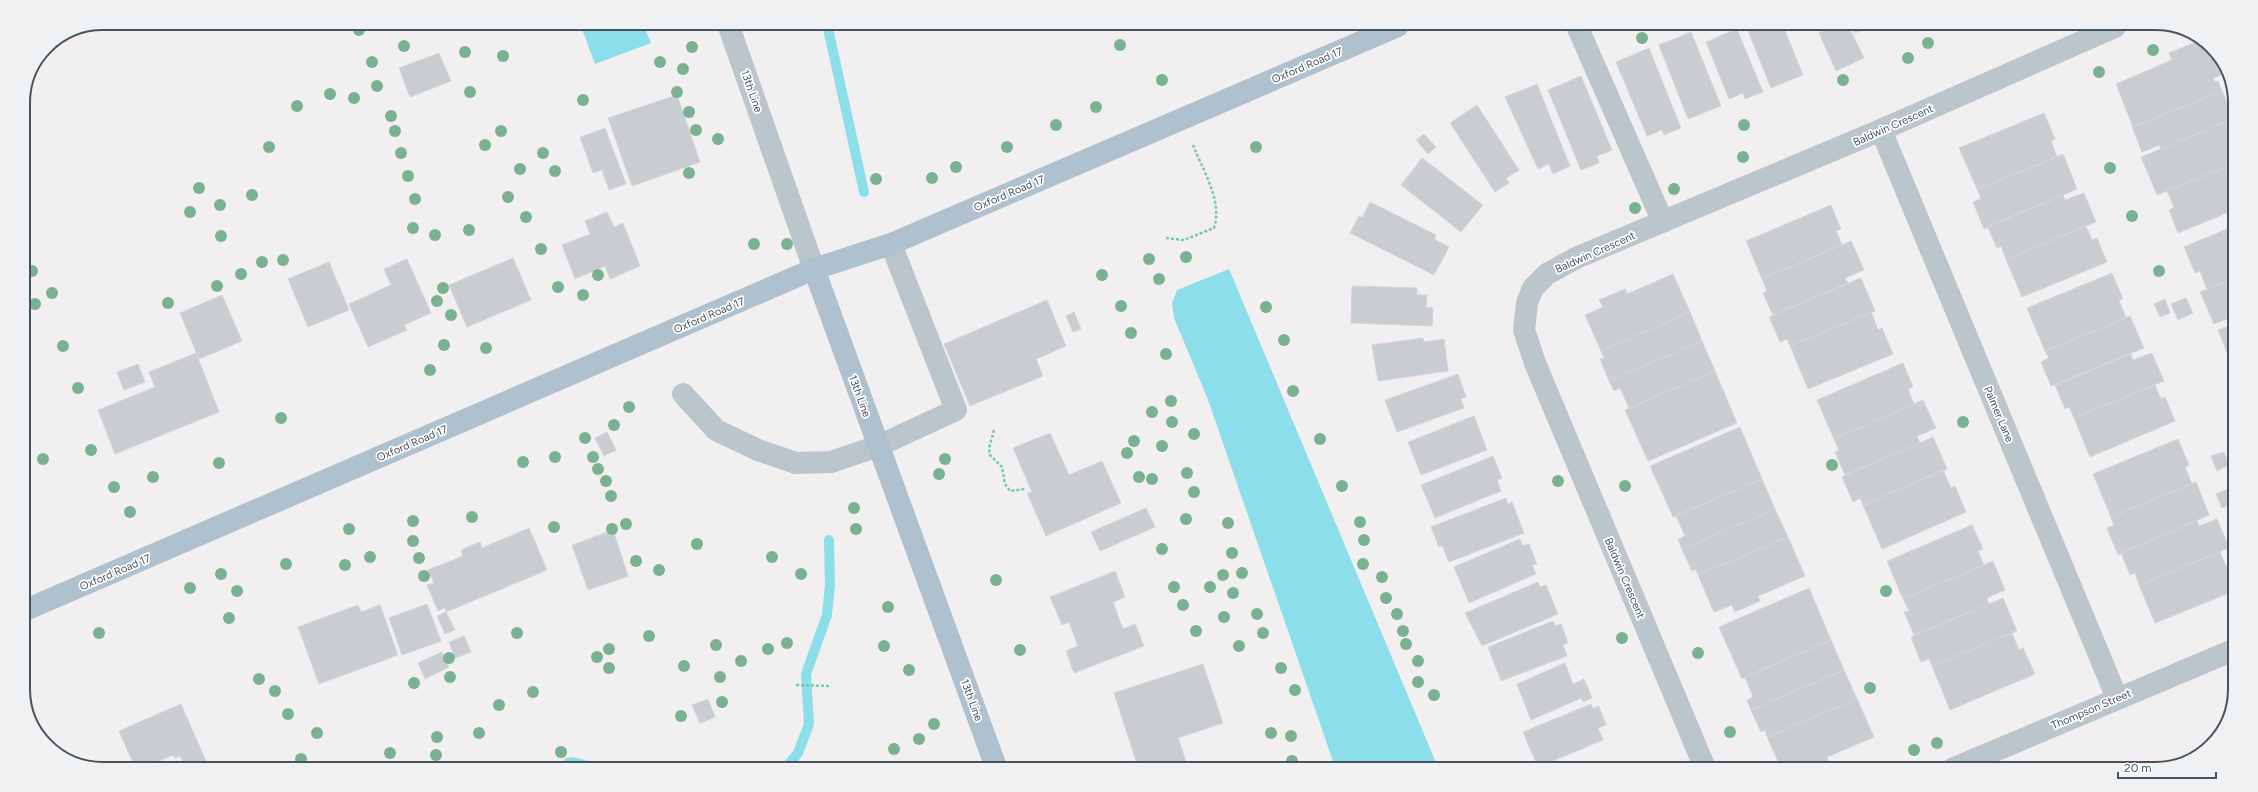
<svg xmlns="http://www.w3.org/2000/svg" width="2258" height="792" viewBox="0 0 2258 792" font-family="Figtree,sans-serif">
<style>
.water{fill:#8cdeeb}
.lines{fill:none;stroke-linecap:round;stroke-linejoin:round}
.stream{stroke:#8cdeeb;stroke-width:10}
.building{fill:#c9cdd2;stroke:#d3d6db}
.path{stroke:#76cd9c;stroke-width:2.5;stroke-dasharray:3 2;stroke-linecap:butt}
.minor{stroke:#bbc5cc;stroke-width:22}
.major{stroke:#afc1ce;stroke-width:22}
.tree{fill:#7ab191}
.labels{text-anchor:middle;stroke-width:3.5;stroke-linejoin:round;paint-order:stroke}
.street-label{font-size:11px;fill:#47545d;stroke:#fff}
.rim{fill:none;stroke:#47545d;stroke-width:2}
</style>
<rect width="100%" height="100%" fill="#f2eff0"/>
<path class="water" d="M594 24H643L651 43 595 64 582 29Z
M1229 269 1437 765 1438 768 1335 767 1207 397 1174 318 1172 303 1177 290Z
M573 757 608 766H559L566 758Z"/>
<g class="lines">
<path class="stream" d="M827 24 864 192
M787 766 798 753 809 724 806 674 827 615 830 585 829 540"/>
</g>
<path class="building" d="M406 24H426L408 30Z
M1746 26H1783L1803 75 1771 88Z
M1832 26 1849 27 1864 58 1836 71 1819 33Z
M1853 27H1871L1855 33Z
M1737 29 1763 92 1745 99 1743 93 1729 99 1706 42Z
M1691 32 1721 106 1688 119 1659 45Z
M2196 42 2206 47 2209 54 2213 53 2221 75 2213 78 2215 82 2218 81 2222 91 2133 127 2116 84 2172 60 2169 53Z
M1649 48 1681 128 1664 135 1662 130 1647 136 1616 62Z
M439 53 451 81 410 97 399 68Z
M1581 76 1612 150 1597 156 1599 163 1581 170 1548 90Z
M1537 84 1570 166 1553 174 1549 164 1538 169 1505 97Z
M2222 91 2233 119 2161 149 2159 145 2142 152 2132 127Z
M677 95 700 162 632 186 608 118Z
M1477 105 1519 170 1506 178 1509 183 1495 192 1450 123Z
M2044 113 2055 139 2051 141 2057 157 1977 189 1959 148Z
M2233 119 2234 164 2157 195 2141 157Z
M605 128 626 184 609 190 602 170 593 173 580 137Z
M1424 134 1436 147 1428 154 1416 140Z
M2063 154 2077 189 1984 229 1973 202 1981 199 1977 189Z
M1422 158 1483 205 1461 232 1401 185Z
M2234 164V210L2178 233 2169 210 2174 207 2167 191Z
M2084 193 2096 222 2006 259 2001 246 1997 248 1987 226 2063 195 2065 200Z
M1370 202 1436 235 1434 239 1449 247 1434 275 1350 233 1359 216 1362 218Z
M1831 205 1841 229 1836 231 1842 245 1762 279 1746 241Z
M607 212 614 227 623 223 640 266 610 279 605 266 575 279 562 245 590 234 585 221Z
M2086 226 2092 240 2097 238 2107 262 2022 297 2006 259Z
M2234 226V278L2207 289 2200 271 2195 273 2184 247Z
M1851 241 1864 270 1845 278 1848 283 1773 315 1763 293 1767 291 1762 279Z
M513 258 531 300 467 327 449 285Z
M407 259 431 313 404 325 407 330 368 347 349 304 391 285 384 269Z
M329 262 349 310 308 327 288 279Z
M2112 273 2123 299 2119 300 2126 318 2045 351 2027 308Z
M1673 274 1690 312 1601 351 1585 315 1603 307 1599 300 1625 289 1627 294Z
M1861 278 1875 311 1790 346 1787 339 1780 342 1769 317Z
M2234 278 2233 319 2232 317 2214 324 2200 292Z
M1352 286 1417 288V295H1427L1426 307 1433 308 1432 326 1351 323Z
M222 295 242 341 199 359 180 313Z
M2186 298 2193 313 2178 320 2171 304Z
M2165 299 2170 313 2160 317 2154 304Z
M1047 300 1066 346 1036 359 1043 376 970 406 944 344Z
M1074 312 1081 329 1073 332 1066 316Z
M1690 312 1702 341 1609 381 1600 359 1604 358 1601 351Z
M1871 312 1878 330 1882 328 1893 354 1808 389 1790 346Z
M2130 316 2144 348 2051 386 2041 362 2049 358 2045 351Z
M2233 324V353L2228 355 2218 330Z
M1423 338 1424 342 1444 339 1448 371 1378 381 1372 345Z
M1702 341 1715 371 1629 408 1620 388 1614 391 1609 381Z
M196 353 219 412 115 454 98 410 155 387 149 372Z
M2152 353 2164 381 2074 418 2069 407 2065 409 2055 385 2131 354 2133 360Z
M1903 363 1913 387 1908 389 1914 404 1834 439 1817 400Z
M138 364 145 382 124 390 117 372Z
M1715 371 1737 423 1648 461 1625 410Z
M1458 374 1466 397 1461 399 1464 408 1397 432 1385 400Z
M2155 385 2161 399 2165 397 2175 421 2090 457 2074 418Z
M1923 400 1936 428 1917 436 1920 443 1845 475 1835 452 1839 450 1834 439Z
M1474 416 1487 450 1421 475 1408 442Z
M1740 427 1762 479 1673 517 1650 466Z
M607 432 616 450 604 456 595 438Z
M1050 433 1069 475 1102 461 1121 503 1046 536 1027 493 1032 492 1013 448Z
M1933 437 1947 469 1863 505 1860 498 1853 502 1842 477Z
M2178 439 2189 465 2185 467 2192 484 2111 517 2093 474Z
M2224 452 2229 465 2217 471 2211 456Z
M1493 456 1502 478 1497 481 1501 491 1435 518 1421 485Z
M1943 470 1951 488 1955 486 1966 512 1882 549 1863 505Z
M1762 479 1775 509 1682 549 1678 539 1685 536 1676 516Z
M2196 482 2209 515 2118 555 2107 528 2114 525 2111 517Z
M2231 488 2232 504 2222 508 2216 494Z
M1506 498 1508 504 1512 502 1524 533 1449 562 1442 545 1439 547 1431 527Z
M1146 508 1155 527 1100 551 1091 532Z
M1775 509 1788 537 1698 575 1696 569 1692 571 1682 549Z
M2217 519 2229 548 2139 585 2135 573 2130 575 2121 552 2197 521 2199 526Z
M1972 525 1983 549 1978 551 1984 565 1903 599 1887 561Z
M529 528 547 570 446 612 445 608 438 611 427 585 434 583 428 570 463 556 461 550 480 542 482 548Z
M613 530 628 576 588 590 572 545Z
M1788 537 1805 576 1758 596 1760 601 1735 612 1732 605 1714 612 1698 575Z
M1520 539 1523 546 1529 544 1537 564 1532 565 1536 574 1469 603 1454 567Z
M2220 552 2226 566 2231 564 2232 566V592L2155 623 2139 585Z
M1993 561 2005 590 1987 598 1989 604 1914 635 1904 612 1909 611 1903 599Z
M1115 571 1125 597 1113 602 1123 629 1135 624 1144 646 1074 673 1066 651 1078 646 1069 622 1062 625 1050 597Z
M1538 582 1540 587 1546 585 1558 614 1482 646 1465 613Z
M1809 588 1831 640 1742 679 1719 627Z
M2003 598 2017 631 1932 666 1929 659 1921 662 1911 637Z
M427 604 441 641 402 655 389 618Z
M358 605 361 612 380 605 398 655 319 684 298 627Z
M446 612 455 630 445 634 437 616Z
M1553 621 1555 626 1561 624 1568 643 1563 645 1567 656 1501 681 1488 647Z
M2012 633 2019 650 2023 648 2035 674 1950 710 1932 666Z
M464 636 471 652 455 658 449 642Z
M1831 640 1844 670 1751 710 1747 700 1753 697 1745 677Z
M442 652 449 667 425 679 418 663Z
M1565 663 1573 684 1584 679 1592 698 1583 702 1581 698 1531 720 1517 684Z
M1203 664 1223 723 1178 738 1188 767H1138L1114 693Z
M1844 670 1857 699 1767 737 1765 730 1761 732 1751 710Z
M708 699 715 717 700 723 692 705Z
M1857 699 1874 737 1827 757 1829 762 1815 768H1802L1801 765 1794 768H1781L1767 737Z
M181 704 206 761 197 765H184L180 756 175 758 173 755 150 765H134L119 731Z
M1591 704 1593 709 1599 706 1606 725 1598 728 1603 740 1538 767 1523 732Z
M2193 753 2194 756 2174 763 2173 760Z"/>
<g class="lines">
<path class="path" d="M1166 238 1184 240 1214 228C1223 201 1203 171 1193 145
M994 430 989 448 990 455 1002 467 1005 484 1010 491 1026 489
M796 685 830 686"/>
<path class="minor" d="M728 24 814 269
M1577 26 1663 222
M1881 130 2117 698
M683 394 716 430 758 450 796 463 831 462 878 446 956 410 891 244
M1705 768 1535 363 1524 330 1527 303 1533 288 1547 274 1576 258 1881 130 2115 27
M1952 769 2231 651"/>
<path class="major" d="M814 269 996 767
M23 611 814 269 891 244 1398 26"/>
</g>
<g class="tree">
<circle cx="359" cy="30" r="6"/>
<circle cx="1642" cy="38" r="6"/>
<circle cx="1928" cy="43" r="6"/>
<circle cx="1120" cy="45" r="6"/>
<circle cx="404" cy="46" r="6"/>
<circle cx="692" cy="47" r="6"/>
<circle cx="2153" cy="50" r="6"/>
<circle cx="465" cy="52" r="6"/>
<circle cx="503" cy="56" r="6"/>
<circle cx="1908" cy="58" r="6"/>
<circle cx="372" cy="62" r="6"/>
<circle cx="660" cy="62" r="6"/>
<circle cx="683" cy="69" r="6"/>
<circle cx="2099" cy="72" r="6"/>
<circle cx="1162" cy="80" r="6"/>
<circle cx="1843" cy="80" r="6"/>
<circle cx="377" cy="86" r="6"/>
<circle cx="470" cy="92" r="6"/>
<circle cx="677" cy="92" r="6"/>
<circle cx="330" cy="94" r="6"/>
<circle cx="354" cy="98" r="6"/>
<circle cx="583" cy="100" r="6"/>
<circle cx="297" cy="106" r="6"/>
<circle cx="1096" cy="107" r="6"/>
<circle cx="689" cy="112" r="6"/>
<circle cx="391" cy="116" r="6"/>
<circle cx="1056" cy="125" r="6"/>
<circle cx="1744" cy="125" r="6"/>
<circle cx="696" cy="130" r="6"/>
<circle cx="395" cy="131" r="6"/>
<circle cx="501" cy="131" r="6"/>
<circle cx="718" cy="139" r="6"/>
<circle cx="485" cy="145" r="6"/>
<circle cx="269" cy="147" r="6"/>
<circle cx="1007" cy="147" r="6"/>
<circle cx="1256" cy="147" r="6"/>
<circle cx="401" cy="153" r="6"/>
<circle cx="543" cy="153" r="6"/>
<circle cx="1743" cy="157" r="6"/>
<circle cx="956" cy="167" r="6"/>
<circle cx="2110" cy="168" r="6"/>
<circle cx="520" cy="169" r="6"/>
<circle cx="555" cy="171" r="6"/>
<circle cx="689" cy="173" r="6"/>
<circle cx="408" cy="176" r="6"/>
<circle cx="932" cy="178" r="6"/>
<circle cx="876" cy="179" r="6"/>
<circle cx="199" cy="188" r="6"/>
<circle cx="1674" cy="189" r="6"/>
<circle cx="252" cy="195" r="6"/>
<circle cx="508" cy="197" r="6"/>
<circle cx="415" cy="199" r="6"/>
<circle cx="220" cy="205" r="6"/>
<circle cx="1635" cy="208" r="6"/>
<circle cx="190" cy="212" r="6"/>
<circle cx="2132" cy="216" r="6"/>
<circle cx="526" cy="217" r="6"/>
<circle cx="413" cy="228" r="6"/>
<circle cx="469" cy="230" r="6"/>
<circle cx="435" cy="235" r="6"/>
<circle cx="221" cy="236" r="6"/>
<circle cx="754" cy="244" r="6"/>
<circle cx="787" cy="244" r="6"/>
<circle cx="541" cy="249" r="6"/>
<circle cx="1186" cy="257" r="6"/>
<circle cx="1149" cy="259" r="6"/>
<circle cx="283" cy="260" r="6"/>
<circle cx="262" cy="262" r="6"/>
<circle cx="32" cy="271" r="6"/>
<circle cx="2159" cy="271" r="6"/>
<circle cx="241" cy="274" r="6"/>
<circle cx="598" cy="275" r="6"/>
<circle cx="1102" cy="275" r="6"/>
<circle cx="1159" cy="279" r="6"/>
<circle cx="217" cy="286" r="6"/>
<circle cx="558" cy="287" r="6"/>
<circle cx="443" cy="288" r="6"/>
<circle cx="52" cy="293" r="6"/>
<circle cx="583" cy="295" r="6"/>
<circle cx="437" cy="301" r="6"/>
<circle cx="168" cy="303" r="6"/>
<circle cx="35" cy="304" r="6"/>
<circle cx="1121" cy="306" r="6"/>
<circle cx="1266" cy="307" r="6"/>
<circle cx="451" cy="315" r="6"/>
<circle cx="1131" cy="333" r="6"/>
<circle cx="1284" cy="340" r="6"/>
<circle cx="444" cy="345" r="6"/>
<circle cx="63" cy="346" r="6"/>
<circle cx="486" cy="348" r="6"/>
<circle cx="1166" cy="354" r="6"/>
<circle cx="430" cy="370" r="6"/>
<circle cx="78" cy="388" r="6"/>
<circle cx="1293" cy="391" r="6"/>
<circle cx="1171" cy="401" r="6"/>
<circle cx="629" cy="407" r="6"/>
<circle cx="1152" cy="412" r="6"/>
<circle cx="281" cy="418" r="6"/>
<circle cx="1172" cy="422" r="6"/>
<circle cx="1963" cy="422" r="6"/>
<circle cx="614" cy="425" r="6"/>
<circle cx="1194" cy="434" r="6"/>
<circle cx="585" cy="438" r="6"/>
<circle cx="1320" cy="439" r="6"/>
<circle cx="1134" cy="441" r="6"/>
<circle cx="1162" cy="446" r="6"/>
<circle cx="91" cy="450" r="6"/>
<circle cx="1127" cy="453" r="6"/>
<circle cx="555" cy="457" r="6"/>
<circle cx="593" cy="457" r="6"/>
<circle cx="43" cy="459" r="6"/>
<circle cx="945" cy="459" r="6"/>
<circle cx="523" cy="462" r="6"/>
<circle cx="219" cy="463" r="6"/>
<circle cx="1832" cy="465" r="6"/>
<circle cx="598" cy="469" r="6"/>
<circle cx="1187" cy="473" r="6"/>
<circle cx="939" cy="474" r="6"/>
<circle cx="153" cy="477" r="6"/>
<circle cx="1139" cy="477" r="6"/>
<circle cx="1152" cy="479" r="6"/>
<circle cx="606" cy="481" r="6"/>
<circle cx="1558" cy="481" r="6"/>
<circle cx="1342" cy="486" r="6"/>
<circle cx="1625" cy="486" r="6"/>
<circle cx="114" cy="487" r="6"/>
<circle cx="1194" cy="492" r="6"/>
<circle cx="611" cy="496" r="6"/>
<circle cx="854" cy="508" r="6"/>
<circle cx="130" cy="512" r="6"/>
<circle cx="472" cy="517" r="6"/>
<circle cx="1186" cy="519" r="6"/>
<circle cx="413" cy="521" r="6"/>
<circle cx="1360" cy="522" r="6"/>
<circle cx="1228" cy="523" r="6"/>
<circle cx="626" cy="524" r="6"/>
<circle cx="554" cy="527" r="6"/>
<circle cx="349" cy="529" r="6"/>
<circle cx="612" cy="529" r="6"/>
<circle cx="856" cy="529" r="6"/>
<circle cx="1364" cy="540" r="6"/>
<circle cx="413" cy="541" r="6"/>
<circle cx="697" cy="544" r="6"/>
<circle cx="1162" cy="549" r="6"/>
<circle cx="1232" cy="553" r="6"/>
<circle cx="370" cy="557" r="6"/>
<circle cx="772" cy="557" r="6"/>
<circle cx="419" cy="558" r="6"/>
<circle cx="636" cy="561" r="6"/>
<circle cx="286" cy="564" r="6"/>
<circle cx="1363" cy="564" r="6"/>
<circle cx="345" cy="565" r="6"/>
<circle cx="659" cy="570" r="6"/>
<circle cx="1242" cy="573" r="6"/>
<circle cx="221" cy="574" r="6"/>
<circle cx="801" cy="574" r="6"/>
<circle cx="1223" cy="575" r="6"/>
<circle cx="424" cy="576" r="6"/>
<circle cx="1382" cy="577" r="6"/>
<circle cx="996" cy="580" r="6"/>
<circle cx="1174" cy="587" r="6"/>
<circle cx="1210" cy="587" r="6"/>
<circle cx="190" cy="588" r="6"/>
<circle cx="237" cy="591" r="6"/>
<circle cx="1886" cy="591" r="6"/>
<circle cx="1233" cy="593" r="6"/>
<circle cx="1386" cy="598" r="6"/>
<circle cx="1183" cy="605" r="6"/>
<circle cx="888" cy="607" r="6"/>
<circle cx="1257" cy="614" r="6"/>
<circle cx="1397" cy="614" r="6"/>
<circle cx="1224" cy="617" r="6"/>
<circle cx="229" cy="618" r="6"/>
<circle cx="1196" cy="631" r="6"/>
<circle cx="1403" cy="631" r="6"/>
<circle cx="99" cy="633" r="6"/>
<circle cx="517" cy="633" r="6"/>
<circle cx="1263" cy="633" r="6"/>
<circle cx="649" cy="636" r="6"/>
<circle cx="1622" cy="638" r="6"/>
<circle cx="787" cy="643" r="6"/>
<circle cx="1406" cy="644" r="6"/>
<circle cx="716" cy="645" r="6"/>
<circle cx="884" cy="646" r="6"/>
<circle cx="1239" cy="646" r="6"/>
<circle cx="609" cy="649" r="6"/>
<circle cx="768" cy="649" r="6"/>
<circle cx="1020" cy="650" r="6"/>
<circle cx="1698" cy="653" r="6"/>
<circle cx="597" cy="657" r="6"/>
<circle cx="449" cy="658" r="6"/>
<circle cx="741" cy="661" r="6"/>
<circle cx="1418" cy="661" r="6"/>
<circle cx="684" cy="666" r="6"/>
<circle cx="609" cy="668" r="6"/>
<circle cx="1281" cy="668" r="6"/>
<circle cx="909" cy="670" r="6"/>
<circle cx="450" cy="677" r="6"/>
<circle cx="720" cy="677" r="6"/>
<circle cx="259" cy="679" r="6"/>
<circle cx="1418" cy="682" r="6"/>
<circle cx="414" cy="683" r="6"/>
<circle cx="1870" cy="688" r="6"/>
<circle cx="1295" cy="690" r="6"/>
<circle cx="275" cy="691" r="6"/>
<circle cx="533" cy="692" r="6"/>
<circle cx="1434" cy="695" r="6"/>
<circle cx="722" cy="702" r="6"/>
<circle cx="499" cy="705" r="6"/>
<circle cx="288" cy="714" r="6"/>
<circle cx="681" cy="716" r="6"/>
<circle cx="934" cy="724" r="6"/>
<circle cx="1730" cy="732" r="6"/>
<circle cx="317" cy="733" r="6"/>
<circle cx="479" cy="733" r="6"/>
<circle cx="1271" cy="733" r="6"/>
<circle cx="1291" cy="736" r="6"/>
<circle cx="437" cy="737" r="6"/>
<circle cx="919" cy="739" r="6"/>
<circle cx="1937" cy="743" r="6"/>
<circle cx="894" cy="749" r="6"/>
<circle cx="1914" cy="750" r="6"/>
<circle cx="561" cy="752" r="6"/>
<circle cx="390" cy="753" r="6"/>
<circle cx="436" cy="755" r="6"/>
<circle cx="301" cy="759" r="6"/>
<circle cx="1292" cy="761" r="6"/>
</g>
<g class="labels">
<g class="street-label">
<text transform="translate(1307 65) rotate(-23)" y="4">Oxford Road 17</text>
<text transform="translate(752 91) rotate(71)" y="4">13th Line</text>
<text transform="translate(1893 125) rotate(-24)" y="4">Baldwin Crescent</text>
<text transform="translate(1009 193) rotate(-23)" y="4">Oxford Road 17</text>
<text transform="translate(1595 252) rotate(-24)" y="4">Baldwin Crescent</text>
<text transform="translate(709 315) rotate(-23)" y="4">Oxford Road 17</text>
<text transform="translate(860 396) rotate(70)" y="4">13th Line</text>
<text transform="translate(1999 414) rotate(67)" y="4">Palmer Lane</text>
<text transform="translate(412 443) rotate(-23)" y="4">Oxford Road 17</text>
<text transform="translate(115 572) rotate(-23)" y="4">Oxford Road 17</text>
<text transform="translate(1625 578) rotate(67)" y="4">Baldwin Crescent</text>
<text transform="translate(972 700) rotate(70)" y="4">13th Line</text>
<text transform="translate(2091 709) rotate(-23)" y="4">Thompson Street</text>
</g>
</g>
<path d="M0 0H2258V792H0ZM103 30H2155A73 73 0 0 1 2228 103V689A73 73 0 0 1 2155 762H103A73 73 0 0 1 30 689V103A73 73 0 0 1 103 30Z" fill="#f0f1f2" fill-rule="evenodd"/>
<path class="rim" d="M103 30H2155A73 73 0 0 1 2228 103V689A73 73 0 0 1 2155 762H103A73 73 0 0 1 30 689V103A73 73 0 0 1 103 30Z"/>
<path d="M2118 772v6h98v-6" fill="none" stroke="#47545d" stroke-width="2"/>
<text x="2124" y="772" font-size="12" fill="#47545d" stroke="#ffffff" stroke-width="3" paint-order="stroke">20 m</text>
</svg>
